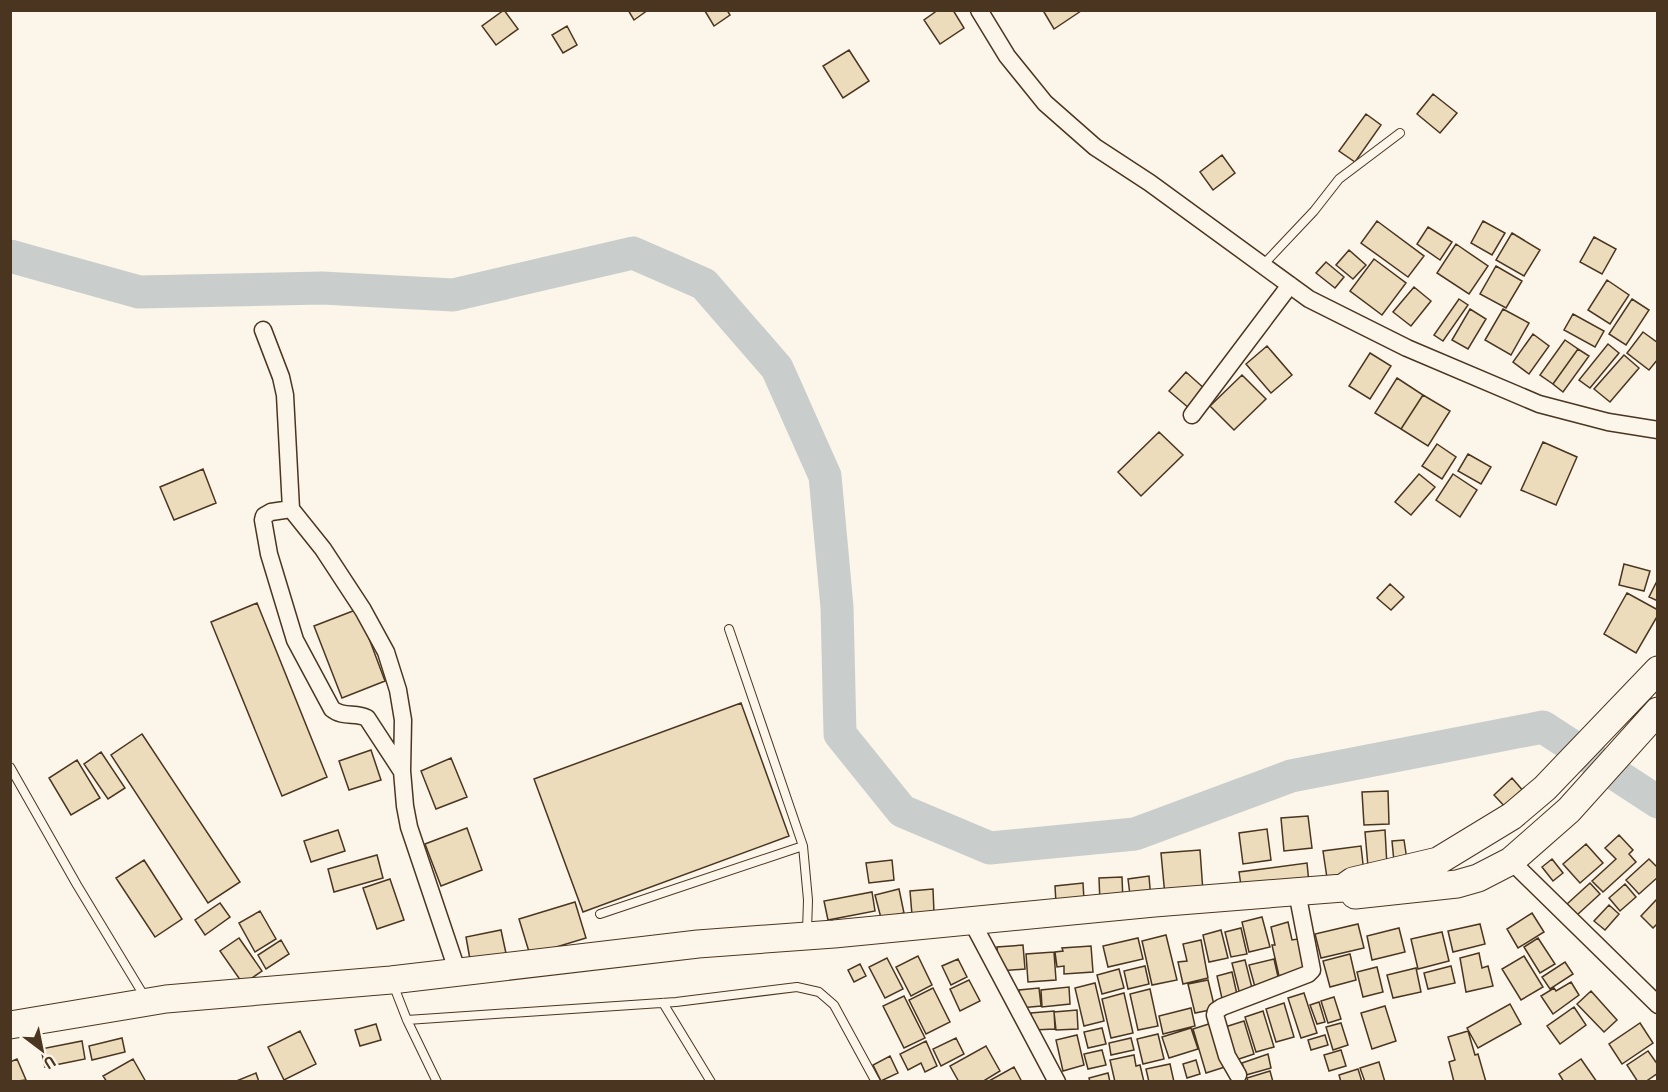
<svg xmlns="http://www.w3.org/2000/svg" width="1668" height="1092" viewBox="0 0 1668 1092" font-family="'PT Sans',sans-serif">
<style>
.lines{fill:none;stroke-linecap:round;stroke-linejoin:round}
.river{stroke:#c9cecd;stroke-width:33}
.building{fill:#ecdcbc;stroke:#4a3520;stroke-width:1.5}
.service-casing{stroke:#4a3520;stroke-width:10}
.minor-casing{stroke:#4a3520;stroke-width:19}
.trunk-casing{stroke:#4a3520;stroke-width:29}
.service{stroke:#fbf6e9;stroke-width:8}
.minor{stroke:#fbf6e9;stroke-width:16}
.trunk{stroke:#fbf6e9;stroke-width:27}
</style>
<rect width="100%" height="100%" fill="#fbf6e9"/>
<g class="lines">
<path class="river" d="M10 256 139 292 322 288 453 295 633 253 704 284 777 368 825 476 837 607 840 734 902 811 990 848 1135 834 1291 776 1543 727 1658 802"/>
</g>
<path class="building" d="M504 10 518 29 496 45 482 26Z
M628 10H648L634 20Z
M706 10H727L730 15 714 26 705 11Z
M938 10H953L964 28 940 44 924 20Z
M1046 10H1080L1081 11 1054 29 1044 12Z
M567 26 577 45 563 53 552 35Z
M849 50 869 81 843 98 823 66Z
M1433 94 1457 113 1440 133 1417 114Z
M1366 114 1381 125 1355 162 1339 151Z
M1222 155 1235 173 1213 190 1200 172Z
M1377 221 1424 256 1408 277 1361 243Z
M1483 221 1505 233 1492 255 1471 243Z
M1428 227 1452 242 1440 260 1417 244Z
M1512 233 1540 250 1524 276 1496 260Z
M1594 237 1616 249 1602 274 1580 262Z
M1456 244 1488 266 1469 294 1437 273Z
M1349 250 1366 265 1353 279 1336 265Z
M1374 259 1406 283 1382 315 1350 291Z
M1326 262 1344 277 1335 288 1316 273Z
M1496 266 1522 281 1506 308 1480 294Z
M1607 280 1629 295 1610 324 1588 310Z
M1414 287 1431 301 1411 326 1393 312Z
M1459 299 1468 305 1443 341 1434 335Z
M1632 299 1649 310 1626 345 1609 334Z
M1470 309 1486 319 1468 349 1452 340Z
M1503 309 1529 323 1511 355 1485 340Z
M1573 314 1604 331 1595 347 1564 330Z
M1643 332 1658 343V359L1649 370 1627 353Z
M1533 334 1549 346 1529 374 1513 362Z
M1565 340 1578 349 1553 384 1540 375Z
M1608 344 1619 353 1590 388 1579 380Z
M1267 346 1292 375 1271 393 1246 364Z
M1578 349 1589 356 1563 392 1553 384Z
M1370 353 1391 366 1370 399 1349 386Z
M1624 355 1639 368 1610 402 1594 389Z
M1186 372 1206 390 1190 409 1169 391Z
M1242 375 1266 399 1234 430 1210 406Z
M1397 378 1423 395 1401 429 1375 413Z
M1423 395 1450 411 1428 446 1401 429Z
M1159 432 1183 455 1141 496 1118 472Z
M1543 442 1577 457 1556 505 1521 490Z
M1437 444 1456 457 1442 479 1422 466Z
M1468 454 1491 467 1481 484 1458 471Z
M203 469 216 503 174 520 160 487Z
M1419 474 1435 487 1411 515 1395 502Z
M1453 474 1477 490 1460 517 1436 500Z
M1624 564 1650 571 1644 591 1619 585Z
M1658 579V601L1649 597Z
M1390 584 1404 597 1391 610 1377 598Z
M1627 593 1658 610V615L1636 653 1604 634Z
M257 603 327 777 282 796 211 622Z
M358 609 385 681 342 698 314 626Z
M741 703 789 836 583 912 534 779Z
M142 734 240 882 208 903 111 755Z
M371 750 381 780 349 790 339 761Z
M101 752 125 788 108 799 84 764Z
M451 758 467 797 436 809 421 771Z
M77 760 100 798 71 815 49 778Z
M1512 778 1525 793 1508 810 1494 795Z
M1388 791 1389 824 1364 825 1362 792Z
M1308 816 1312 848 1284 851 1281 818Z
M467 828 482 870 441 886 425 844Z
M1267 829 1271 860 1243 864 1239 833Z
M338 830 345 851 311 862 304 841Z
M1385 830 1387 866 1368 867 1365 832Z
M1619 835 1633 850 1629 854 1636 862 1603 892 1592 881 1616 859 1605 848Z
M1404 840 1407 860 1394 862 1392 841Z
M1586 844 1603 863 1580 883 1563 864Z
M1361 846 1364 873 1327 878 1323 851Z
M1200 850 1203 892 1165 896 1161 853Z
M377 855 383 878 334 892 328 869Z
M1552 859 1563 873 1553 881 1542 867Z
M1649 859 1658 868V877L1639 894 1626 880Z
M144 860 182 919 155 937 116 878Z
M892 860 894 880 869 883 866 863Z
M1307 863 1309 883 1242 892 1239 872Z
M1149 876 1151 900 1131 903 1128 879Z
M1122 877 1123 902 1100 903 1099 878Z
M390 879 404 920 377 929 363 888Z
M1083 883 1084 900 1056 903 1055 886Z
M1590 883 1600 894 1577 915 1567 904Z
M1625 884 1636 897 1620 911 1609 898Z
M899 889 904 913 881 918 875 895Z
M933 889 934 913 912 915 910 891Z
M872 892 875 911 828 920 824 901Z
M1658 898V923L1653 928 1641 916Z
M575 902 586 938 530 955 519 919Z
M220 903 230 917 205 935 195 920Z
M1609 905 1619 914 1605 930 1594 921Z
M260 911 276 939 255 952 239 923Z
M1532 913 1544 932 1518 948 1507 929Z
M1262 917 1270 947 1249 952 1242 922Z
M1288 922 1292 940 1304 938 1311 968 1279 976 1272 945H1275L1271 927Z
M1358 924 1364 948 1321 958 1315 934Z
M1480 924 1485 944 1453 952 1448 931Z
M1241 928 1247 954 1231 957 1225 932Z
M1399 928 1405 952 1372 960 1367 936Z
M501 930 507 958 471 965 466 937Z
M1221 930 1228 958 1209 962 1203 935Z
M1442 932 1449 961 1418 969 1411 939Z
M1166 935 1177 980 1152 985 1142 941Z
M239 938 262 971 243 984 220 951Z
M1138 938 1143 959 1108 967 1103 946Z
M1538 938 1555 964 1540 973 1524 947Z
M281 940 289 954 266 969 258 955Z
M1201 940 1208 978 1183 984 1178 962 1187 961 1183 944Z
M1023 945 1025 969 999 971 997 947Z
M1091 946 1093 972 1064 974V966L1057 967 1055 952 1063 951 1062 948Z
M1054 952 1056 980 1028 982 1026 954Z
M1479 953 1482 968 1488 966 1493 986 1466 992 1460 958Z
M1350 954 1356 980 1330 987 1323 961Z
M918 956 932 985 911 996 896 967Z
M1524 956 1543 987 1521 1000 1502 969Z
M887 958 903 989 885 998 869 967Z
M958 959 967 977 951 985 942 966Z
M1274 959 1279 981 1255 987 1249 965Z
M1245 960 1253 992 1240 995 1232 963Z
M1565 962 1573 974 1550 989 1542 977Z
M860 964 866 976 854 982 848 970Z
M1145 966 1149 984 1128 989 1124 971Z
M1451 966 1455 983 1428 989 1424 973Z
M1377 967 1383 992 1363 997 1357 972Z
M1416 968 1421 992 1393 998 1387 975Z
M1119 969 1124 988 1102 994 1097 975Z
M1232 972 1238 999 1223 1003 1217 976Z
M969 980 980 1001 960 1011 950 989Z
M1208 980 1215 1009 1195 1013 1188 984Z
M1571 982 1579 995 1553 1014 1541 996 1554 988 1556 991Z
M1095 983 1104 1021 1084 1026 1075 988Z
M1069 987 1070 1004 1042 1007 1041 990Z
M933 988 950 1022 926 1034 909 1000Z
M1039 988 1041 1006 1020 1008 1019 990Z
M1150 989 1158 1026 1138 1030 1130 994Z
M1591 991 1617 1020 1604 1032 1577 1004Z
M1124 993 1133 1033 1111 1038 1102 999Z
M1304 993 1317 1033 1301 1038 1288 998Z
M904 996 925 1038 904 1048 883 1006Z
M1334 997 1341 1019 1328 1023 1321 1001Z
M1319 1002 1325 1022 1317 1024 1310 1005Z
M1284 1003 1294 1037 1276 1042 1266 1009Z
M1510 1004 1521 1024 1478 1048 1467 1028Z
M1385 1006 1396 1041 1372 1049 1361 1013Z
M1574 1007 1586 1025 1560 1044 1547 1026Z
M1191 1008 1195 1026 1163 1034 1159 1016Z
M1077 1010 1078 1029 1056 1030 1054 1012Z
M1054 1011 1055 1029 1033 1030 1031 1013Z
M1263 1011 1274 1047 1256 1052 1245 1017Z
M1244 1021 1254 1054 1236 1060 1225 1027Z
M1215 1022 1228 1066 1206 1073 1193 1029Z
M1341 1023 1348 1045 1333 1050 1326 1027Z
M1640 1023 1653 1043 1622 1064 1609 1044Z
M376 1024 381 1040 360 1046 355 1030Z
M1102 1028 1106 1044 1088 1048 1084 1032Z
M1191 1028 1198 1049 1169 1058 1162 1037Z
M300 1031 316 1064 284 1080 268 1047Z
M1468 1031 1475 1055 1478 1054 1486 1082H1454L1449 1062 1455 1060 1448 1037Z
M1158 1034 1164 1059 1143 1064 1137 1039Z
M1077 1035 1084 1065 1063 1071 1056 1040Z
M1325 1035 1328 1045 1311 1050 1308 1040Z
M122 1038 125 1052 92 1060 89 1046Z
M956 1038 964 1054 941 1066 933 1049Z
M1131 1038 1134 1050 1111 1055 1109 1043Z
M82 1041 85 1059 45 1067 41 1049Z
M926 1041 937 1066 925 1072 921 1063 908 1070 900 1054Z
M986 1046 1000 1071 982 1082H959L950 1066Z
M1102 1050 1106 1065 1088 1069 1084 1054Z
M1341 1050 1346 1066 1329 1071 1324 1055Z
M1648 1051 1658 1065V1073L1645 1082H1638L1627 1065Z
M1268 1054 1271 1068 1246 1075 1242 1063Z
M1134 1055 1136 1066 1140 1065 1144 1082H1115L1110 1060Z
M890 1056 898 1073 881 1081 873 1065Z
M17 1059 26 1080 10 1082V1062Z
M133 1059 146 1082H107L103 1076Z
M1581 1059 1597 1082H1564L1559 1074Z
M1196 1060 1200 1074 1187 1078 1183 1064Z
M1379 1062 1385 1082H1365L1360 1068Z
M1170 1064 1174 1082H1149L1146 1069Z
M1014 1067 1022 1082H987Z
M1358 1069 1362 1082H1341L1339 1075Z
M1270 1071 1273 1082H1248L1247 1078Z
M256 1073 259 1082H234Z
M1108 1073 1110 1082H1090L1089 1078Z"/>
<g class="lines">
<g class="service-casing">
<path id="service" d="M1263 265 1314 211 1339 179 1400 133
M729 629 803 846 808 900 807 931
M10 767 77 885 146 999
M600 914 803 846
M393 984 407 1020 437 1082
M663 1003 711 1082
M407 1020 676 1002 797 987 819 992 834 1005 876 1082"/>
</g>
<g class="minor-casing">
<path id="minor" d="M979 10 1007 56 1045 103 1095 147 1150 183 1309 299 1407 348 1539 404 1608 422 1658 430
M263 330 281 377 285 395 291 509 323 549 363 610 386 652 398 690 403 720 402 771 405 806 409 827 458 973
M1192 415 1290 285
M291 509 271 512 264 516 263 520 269 554 295 640 332 709C343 718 356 712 367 718L401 770
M1511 861 1658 1005
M971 920 1057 1082
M1238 1075 1227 1056 1215 1015 1216 1011 1222 1007 1308 974 1312 970 1297 892"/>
</g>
<g class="trunk-casing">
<path id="trunk" d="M1355 895 1457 884 1478 878 1511 861 1569 810 1658 711
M10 1025 166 999 391 980 698 944 834 934 1154 903 1343 888 1353 881 1438 861 1512 816 1545 788 1658 670"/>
</g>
<use href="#service" class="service"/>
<use href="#minor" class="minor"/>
<use href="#trunk" class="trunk"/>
</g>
<rect width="1668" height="1092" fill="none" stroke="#4a3520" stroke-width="24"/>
<g transform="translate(42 1050) rotate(148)" stroke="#fbf6e9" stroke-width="4.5" paint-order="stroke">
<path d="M0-4.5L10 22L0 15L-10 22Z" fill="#4a3520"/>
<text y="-9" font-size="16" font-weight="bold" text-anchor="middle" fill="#4a3520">U</text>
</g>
</svg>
